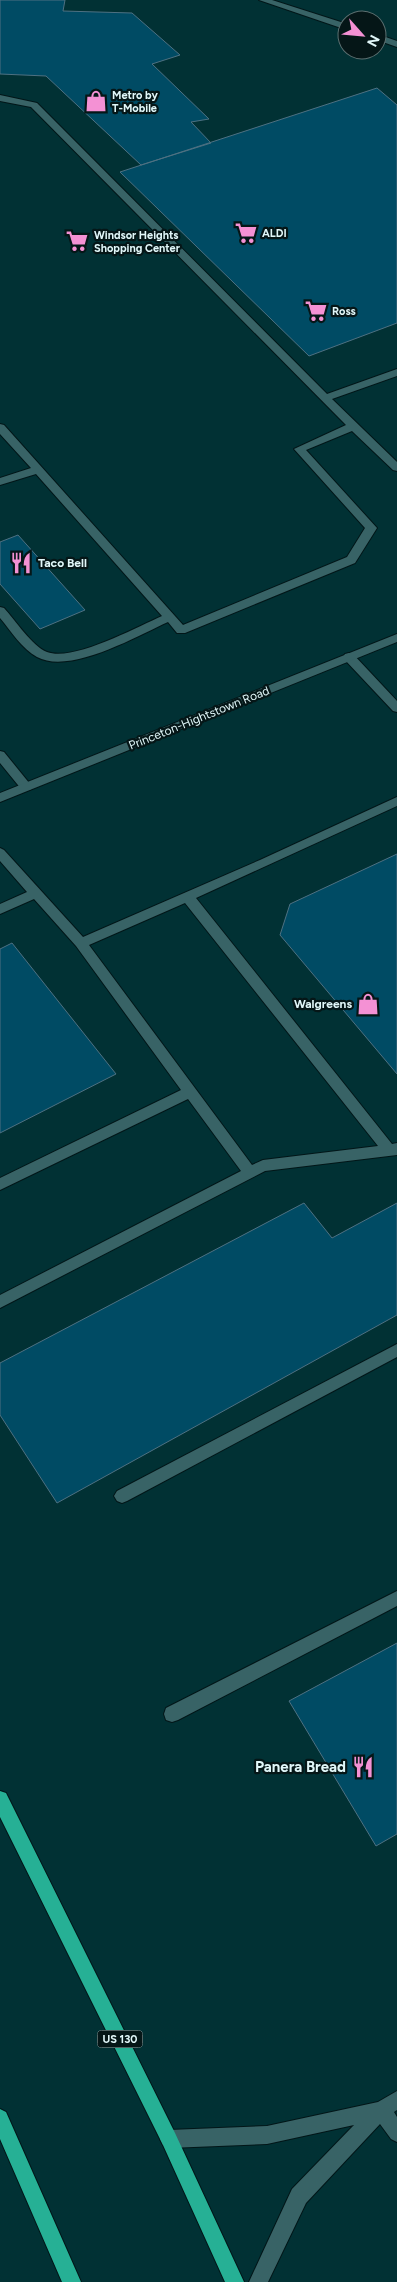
<svg xmlns="http://www.w3.org/2000/svg" width="397" height="2282" viewBox="0 0 397 2282" font-family="Figtree,sans-serif">
<style>
.building{fill:#004b64;stroke:#4e7182}
.lines{fill:none;stroke-linecap:round;stroke-linejoin:round}
.service-casing{stroke:#021618;stroke-width:2}
.secondary-casing{stroke:#021618;stroke-width:2}
.trunk-casing{stroke:#021618;stroke-width:2}
.service{fill:#386366;fill-rule:evenodd}
.secondary{fill:#386366;fill-rule:evenodd}
.trunk{fill:#26b095;fill-rule:evenodd}
.labels{text-anchor:middle;stroke-width:4.5;stroke-linejoin:round;paint-order:stroke}
.far-poi-label{font-size:11px;font-weight:bold;fill:#e1f7f9;stroke:#051617;text-anchor:start}
.shield{fill:#051617;stroke:#9fb4b5;stroke-width:1}
.shield-label{font-size:11px;font-weight:bold;fill:#e1f7f9}
.poi-label{font-size:12px;font-weight:bold;fill:#e1f7f9;stroke:#051617;text-anchor:start}
.street-label{font-size:12px;fill:#e1f7f9;stroke:#051617}
.near-poi-label{font-size:15px;font-weight:bold;fill:#e1f7f9;stroke:#051617;text-anchor:end}
</style>
<rect width="100%" height="100%" fill="#013134"/>
<path class="building" d="M0 0H65L63 11 132 13 180 55 152 64 209 119 191 122 211 143 141 165 46 76 0 74Z
M377 88 397 105V323L309 356 120 172Z
M18 535 85 610 40 629 0 584V542Z
M397 854V1074L280 935 290 904Z
M12 943 116 1074 0 1133V949Z
M304 1203 332 1238 397 1203V1315L57 1503 0 1415V1363Z
M397 1643V1834L376 1846 289 1701Z"/>
<g class="lines">
<g class="service-casing">
<path id="service" d="M259 0H272L347 24V30Z
M377 34 397 41V47L377 40Z
M0 95 37 103 327 394 397 369V376L332 399 397 462V471L393 470 352 431 306 450 377 528 355 563 185 633H177L168 622C137 636 70 675 37 657 22 649 11 631 0 618V607L4 608C15 620 32 646 47 652 73 662 137 627 162 616L36 474 0 485V478L31 468 0 434V424L4 425 183 625 347 557 365 528 294 449 346 425 31 107 0 101Z
M349 653 353 654 397 701V712L393 711 345 660 343 657 345 654Z
M0 751 4 752 30 784 32 787 30 790H22L0 763Z
M397 797V806L196 898 392 1144 397 1143V1155L265 1171 0 1308V1295L241 1171 188 1099 0 1190V1178L181 1090 76 946 34 899 0 914V904L27 892 0 861V848L4 850 83 937 260 860ZM185 903 378 1146 263 1160 252 1165 89 945Z
M397 1344V1357L127 1501 122 1503 117 1501 114 1496 117 1491Z
M397 1591V1606L178 1720 172 1722 166 1720 164 1714 166 1708Z
M397 2091V2110L394 2112 397 2117V2142L391 2139 380 2124 306 2203 268 2282H249L292 2189 354 2125 267 2144 169 2148 163 2145 160 2139 163 2133 169 2130 267 2126 378 2102Z"/>
</g>
<g class="secondary-casing">
<path id="secondary" d="M397 634V642L0 802V793Z"/>
</g>
<g class="trunk-casing">
<path id="trunk" d="M0 1791 6 1793 175 2133 244 2282H225L163 2145 0 1817Z
M0 2109 6 2112 81 2282H62L0 2139Z"/>
</g>
<use href="#service" class="service"/>
<use href="#secondary" class="secondary"/>
<use href="#trunk" class="trunk"/>
</g>
<defs>
<g id="shop-bare" transform="scale(1.725)"><path d="M-5-2.5h2.3a2.7 3.5 0 0 1 5.4 0H5L5.5 6h-11ZM-1.5-2.5h3a1.5 2.3 0 0 0-3 0Z" fill="#f491d4" stroke="#051617" stroke-width="2.5" paint-order="stroke"/></g>
<g id="supermarket-bare" transform="scale(1.725)"><path d="M-6-5.5h2.5l.6 2H6L4.5 2H-2.5L-4.4-4H-6ZM-1.5 3.2a1.3 1.3 0 1 0 .1 0ZM3 3.2a1.3 1.3 0 1 0 .1 0Z" fill="#f491d4" stroke="#051617" stroke-width="2.5" paint-order="stroke"/></g>
<g id="restaurant-bare" transform="scale(1.725)"><path d="M-5-6h1v4h1v-4h1v4h1v-4h1v5L-1.5 .5V6h-2V.5L-5-1ZM5-6V6H3V1.5H1.5Q1.5-4 5-6Z" fill="#f491d4" stroke="#051617" stroke-width="2.5" paint-order="stroke"/></g>
</defs>
<g fill-rule="evenodd">
<use href="#shop-bare" x="96" y="101"/>
<use href="#supermarket-bare" x="246" y="233"/>
<use href="#supermarket-bare" x="77" y="241"/>
<use href="#supermarket-bare" x="316" y="311"/>
<use href="#restaurant-bare" x="21" y="563"/>
<use href="#shop-bare" x="368" y="1004"/>
<use href="#restaurant-bare" x="363" y="1767"/>
</g>
<g class="labels">
<g class="far-poi-label">
<text x="112" y="99">Metro by<tspan x="112" dy="13">T-Mobile</tspan></text>
<text x="262" y="237">ALDI</text>
<text x="94" y="239">Windsor Heights<tspan x="94" dy="13">Shopping Center</tspan></text>
<text x="332" y="315">Ross</text>
</g>
<rect class="shield" x="97.5" y="2030.5" width="45" height="17" rx="4"/>
<g class="shield-label">
<text x="120" y="2043">US 130</text>
</g>
<g class="poi-label">
<text x="38" y="567">Taco Bell</text>
<text x="352" y="1008" text-anchor="end">Walgreens</text>
</g>
<g class="street-label">
<text transform="translate(199 718) rotate(-22)" y="4">Princeton-Hightstown Road</text>
</g>
<g class="near-poi-label">
<text x="346" y="1772">Panera Bread</text>
</g>
</g>
<g transform="translate(362 35) rotate(117)"><circle r="24" fill="#051617" stroke="#5d7071"/>
<path d="M0-4L9 19L0 12L-9 19Z" fill="#f491d4"/>
<text y="-8" font-size="14" font-weight="bold" text-anchor="middle" fill="#e1f7f9">N</text>
</g>
</svg>
